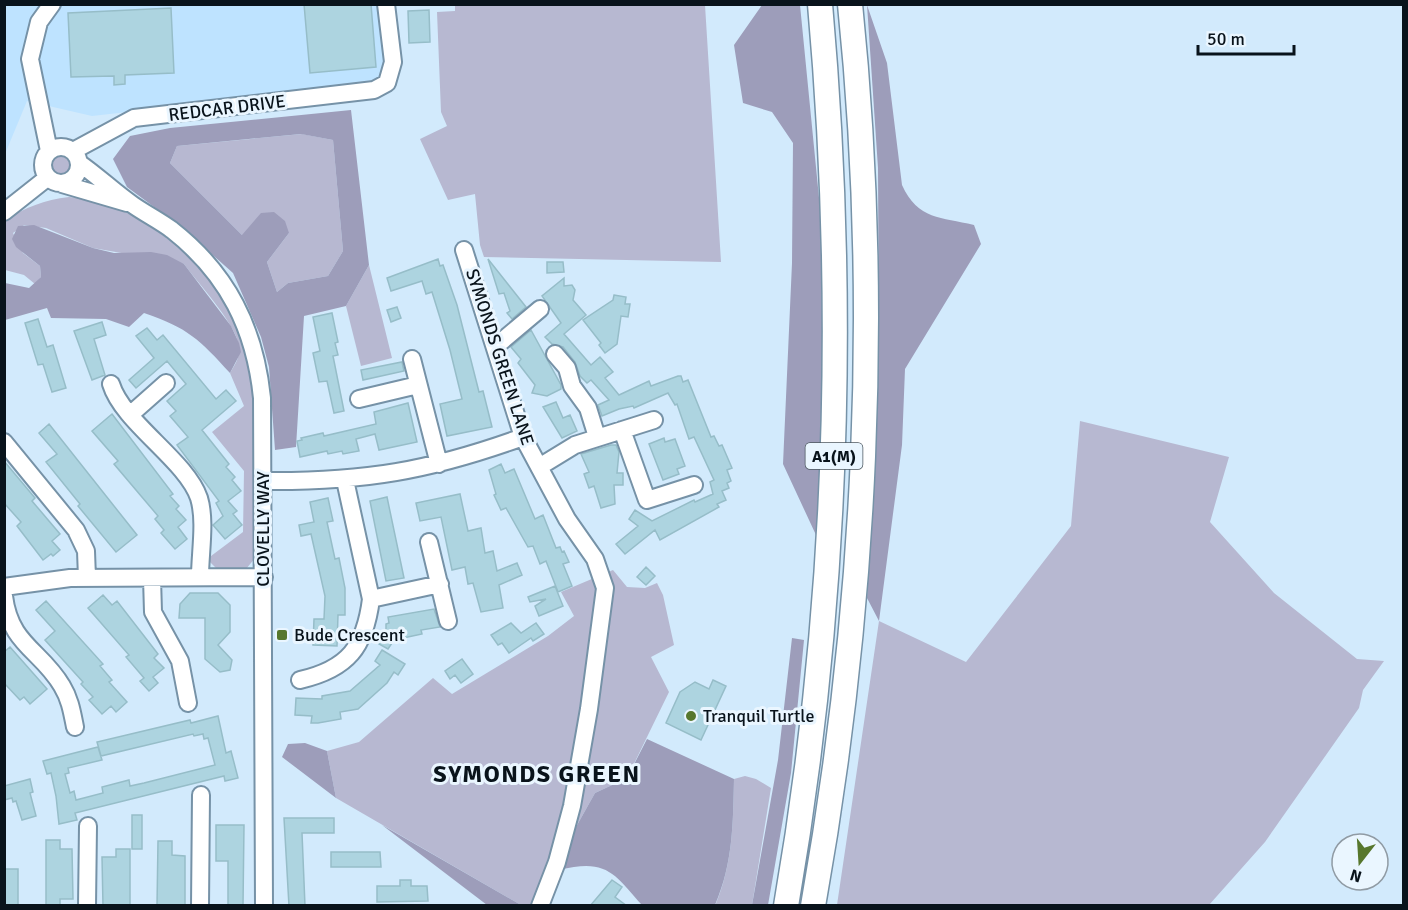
<svg xmlns="http://www.w3.org/2000/svg" width="1408" height="910" viewBox="0 0 1408 910" font-family="Signika,sans-serif">
<style>
.built{fill:#bee3ff}
.green{fill:#b7b8d1}
.forest{fill:#9d9dba;fill-rule:evenodd}
.building{fill:#add4e0;stroke:#96bdc8;stroke-width:1.5}
.lines{fill:none;stroke-linecap:round;stroke-linejoin:round}
.minor-casing{stroke:#7692a7;stroke-width:20}
.highway-casing{stroke:#7692a7;stroke-width:27}
.minor{stroke:#fff;stroke-width:16}
.highway{stroke:#fff;stroke-width:24}
.poi-dot{fill:#57772d;stroke:#eaf6ff;stroke-width:2}
.labels{text-anchor:middle;stroke-width:6;stroke-linejoin:round;paint-order:stroke}
.shield{fill:#eaf6ff;stroke:#4c575f;stroke-width:1.5}
.shield-label{font-size:16px;font-weight:bold;fill:#09131b}
.street-label{font-size:18px;fill:#09131b;stroke:#eaf6ff}
.poi-label{font-size:18px;fill:#09131b;stroke:#eaf6ff;text-anchor:start}
.district-label{font-size:24px;font-weight:bold;letter-spacing:1.5px;fill:#09131b;stroke:#eaf6ff}
</style>
<rect width="100%" height="100%" fill="#d2eafc"/>
<path class="built" d="M5 5H379L387 65 384 77 374 84 92 116 27 101 5 154Z"/>
<path class="green" d="M455 5H705L721 262 484 257 480 245 475 194 448 200 420 139 447 126 441 112 437 12 455 11Z
M302 134 333 140 343 251 328 276 288 283 277 292 267 262 289 233 242 235 170 163 177 146Z
M49 167a11 11 0 1 1 22 0a11 11 0 1 1-22 0Z
M69 197C107 200 138 216 168 239 213 272 246 323 254 379 256 397 254 416 254 434 255 475 255 516 256 557L246 569H217L207 559 243 532 244 471 212 432 244 406 230 373C236 363 242 354 238 342 233 321 198 283 184 264L93 248 46 228 24 225 13 233 23 253 40 266 41 277 35 284 24 275 5 270 4 221C26 207 44 200 69 197Z
M369 265 392 358 361 366 346 306Z
M1080 421 1229 457 1210 522 1274 593 1357 659 1384 661 1363 690 1359 708 1265 842 1209 905H837L879 621 966 662 1071 526Z
M613 570 627 587 645 588 657 583 663 595 674 645 651 657 669 692 627 778 595 793 567 843 549 905H521L336 798 327 751 359 742 433 678 452 694 548 636 574 616 561 592Z
M745 776 756 779 771 788 752 905 715 906C733 863 733 824 734 779Z"/>
<path class="forest" d="M762 5H800L821 218 823 429 816 535 783 464 792 263 793 143 772 112 743 103 734 45Z
M867 5 887 63 902 185C918 220 941 217 974 225L981 244 905 369 902 445 879 621 867 598 879 350 878 168Z
M351 110 369 265 346 306 304 316 296 447 275 450 269 367 261 337 233 273 180 226 127 187 113 159 130 136 170 128ZM301 134 333 140 343 251 328 276 288 283 277 292 267 262 289 233 285 221 274 212 261 213 242 235 170 163 177 146Z
M34 225 93 248 114 253 151 252 167 255 184 264 231 326 239 343 241 352 230 373C199 339 188 328 144 313L129 327 106 319 51 318 47 308 5 320V283L29 288 41 277 40 266 16 247 12 239 18 226Z
M792 638 804 640 791 773 768 905H752L778 760Z
M647 739 734 779C733 824 733 863 715 905H642C614 873 606 858 559 870L567 843 595 793 627 778Z
M305 743 327 751 336 798 282 757 288 744Z
M382 825 521 905H487Z"/>
<path class="building" d="M304 4H371L376 67 310 73Z
M171 8 174 73 125 75V84L114 85V76L71 77 68 13Z
M429 10 430 42 409 43 408 11Z
M438 259 440 266 443 265 457 305 479 392 483 391 492 427 447 436 440 404 462 399 450 350 432 292 426 294 422 281 391 291 387 278Z
M488 259 526 307 512 319 507 313 510 311 504 293 499 294Z
M547 262H563L564 272 547 273Z
M564 278V286L572 285 575 290 573 300 586 315 564 334 591 365 600 357 613 372 605 378 619 395 649 381 651 386 678 376H681L683 382 688 380 711 437 714 436 719 446 722 445 732 468 727 470 731 481 727 483 729 488 722 491 726 500 717 504 719 507 660 540 655 530 625 554 616 544 638 526 629 519 635 510 652 521 694 500 695 502 713 494 710 482 714 480 694 437 689 439 677 404 675 405 668 393 634 408 633 406 619 409 602 416 598 405 609 400 591 380 587 383 580 376 575 362 563 347 552 344 545 337 561 323 542 296Z
M614 295 626 297 625 304H630L628 317 621 316 617 344 605 353 599 345 601 343 583 320 613 300Z
M397 307 401 318 391 322 387 310Z
M332 313 338 342 335 343 338 355 333 356 344 411 334 413 327 381 319 382 313 353 320 351 313 317Z
M38 319 47 347 53 345 66 388 52 392 43 364 38 365 25 323Z
M102 322 106 335 94 339 105 375 92 380 74 331Z
M147 328 157 340 163 335 216 399 226 390 236 401 202 430 229 464 226 467 235 477 232 480 241 491 228 501 237 511 233 514 242 525 225 539 213 525 223 516 216 503 219 501 177 445 188 437 170 416 176 411 167 401 186 384 167 361 136 388 129 380 154 358 136 336Z
M531 330 561 385V389L547 396 532 393 535 385 518 363 521 359 511 347Z
M402 362 404 371 363 380 361 370Z
M556 402 563 418 570 415 577 431 562 438 543 407Z
M408 403 417 442 379 450 375 434 356 439 359 451 343 454 342 451 328 454 327 451 300 457 297 441 302 440 301 438 323 433 324 436 376 424 374 412Z
M112 414 173 494 170 496 179 506 176 509 186 520 178 527 187 539 175 549 161 533 164 530 155 519 158 516 114 464 118 461 92 431Z
M49 424 137 535 116 552 78 506 80 504 46 462 57 454 39 433Z
M664 438 665 442 675 439 685 466 677 469 679 474 663 480 649 444Z
M611 445H616L619 452 617 473H623V485H614L615 504 601 508 594 486 589 488 584 474 589 472 581 454Z
M4 461 35 498 32 501 60 534 52 541 60 550 53 556 51 554 43 560 17 526 21 522 4 503Z
M501 464 505 473 514 469 535 519 543 515 556 548 560 547 562 552 564 551 569 562 563 564 572 586 558 592 546 561 540 564 533 546 528 547 506 508 501 510 494 495 496 494 489 470Z
M460 494 468 531 481 528 485 553 493 551 497 571 517 563 522 575 499 585 503 608 481 612 473 583 468 584 465 567 452 570 441 517 420 521 416 503Z
M387 497 404 578 386 581 370 501Z
M328 498 333 521 327 522 335 559 339 558 345 588V615H338L337 646 313 645 314 619H324L325 596 311 534 301 536 299 525 314 522 310 502Z
M646 567 655 576 646 585 637 577Z
M555 586 563 606 539 616 535 606 546 599 530 602 528 597Z
M190 593H218L230 605V632L218 645 232 660 230 670 220 672 205 659V618H179L180 604Z
M103 595 112 605 117 601 158 654 154 658 164 668 153 677 158 683 149 691 140 681 144 678 126 657 129 655 88 608Z
M46 601 103 664 100 666 112 680 109 682 127 702 116 712 111 706 102 714 89 700 93 697 81 684 83 682 45 640 55 631 36 610Z
M434 609 440 627 421 630 422 634 394 640 388 649 379 644 386 632V624L389 623 388 617Z
M511 623 521 633 536 623 544 634 533 641 531 638 509 653 502 643 498 645 491 635Z
M10 647 47 689 30 704 24 697 20 700 4 683V652Z
M382 650 405 664 398 675 394 672 387 683 358 709 340 712 341 719 318 723H311L312 716 295 715 296 698 322 699V696L350 691 380 665 375 661Z
M462 659 473 674 461 683 455 675 450 679 445 671Z
M713 680 726 686 701 740 666 723 680 692 695 682 709 689Z
M218 716 226 753 231 751 238 778 225 781 224 776 75 813 77 820 59 824 56 796 51 773 47 774 43 761 98 747 102 760 68 768 69 773 65 774 70 793 74 791 76 800 103 793 102 787 129 780 130 786 144 783 215 765 208 738 204 739 203 734 194 736 193 734 101 756 97 742 190 720 191 723Z
M30 779 33 792 30 793 36 816 22 820 16 801 13 802 12 798 4 800V786Z
M132 815H142V849H132Z
M284 818H334V833H302L305 906H289Z
M216 825H244L243 906H228V861H216Z
M46 840H60V849H72L73 899H60V906H46Z
M158 841H172V855L185 856V905L157 906Z
M116 849H130V906H103L102 857H116Z
M331 852H380L381 867H331Z
M4 869H18V906H4Z
M400 880H411V886H427L428 901 377 902V886H400Z
M612 880 622 887 615 897 627 906H590Z"/>
<g class="lines">
<g class="minor-casing">
<path id="minor" d="M43 165a18 18 0 1 1 36 0a18 18 0 1 1-36 0Z
M49 151 30 59 39 22 52 4
M73 151 134 118 374 90 387 83 393 62 386 4
M79 163C98 176 114 192 133 205 146 214 160 221 172 230 228 274 255 329 262 398L264 906
M62 184 127 203
M4 212 47 178
M464 250 523 437 567 519 595 559 605 588 589 709 572 806 557 862 540 906
M496 346 540 309
M555 354 567 368 572 386 588 408 597 437
M412 359 439 464
M111 384C123 423 186 460 199 498 206 521 200 553 200 577
M359 399 418 385
M131 414 166 383
M622 430 647 500 694 485
M4 442 76 530 86 551 87 578
M539 467 575 445 654 420
M264 481C364 482 429 471 523 437
M429 542 448 621
M152 578 153 612 180 661 188 703
M4 587 70 578 264 577
M4 596C10 645 41 650 62 686 70 699 72 712 75 727
M371 599 440 584
M300 680C348 669 365 647 371 599L345 480
M87 906 88 826
M200 906 201 795"/>
</g>
<g class="highway-casing">
<path id="highway" d="M786 906C838 607 847 306 820 4
M813 906C866 610 881 304 850 4"/>
</g>
<use href="#minor" class="minor"/>
<use href="#highway" class="highway"/>
</g>
<g class="poi-dot">
<rect x="276" y="629" width="12" height="12" rx="3"/>
<circle cx="691" cy="716" r="6"/>
</g>
<g class="labels">
<rect class="shield" x="805.5" y="443" width="57" height="26" rx="4.5"/>
<g class="shield-label">
<text x="834" y="462">A1(M)</text>
</g>
<g class="street-label">
<text transform="translate(227 108) rotate(-7)" y="6">REDCAR DRIVE</text>
<text transform="translate(500 357) rotate(72)" y="6">SYMONDS GREEN LANE</text>
<text transform="translate(263 529) rotate(-90)" y="6">CLOVELLY WAY</text>
</g>
<g class="poi-label">
<text x="294" y="641">Bude Crescent</text>
<text x="703" y="722">Tranquil Turtle</text>
</g>
<g class="district-label">
<text x="537" y="782">SYMONDS GREEN</text>
</g>
</g>
<rect width="1408" height="910" fill="none" stroke="#09131b" stroke-width="12"/>
<g transform="translate(1360 862) rotate(197)"><circle r="28" fill="#eaf6ff" stroke="#909ba4" stroke-width="1.5"/>
<path d="M0-4.5L10 22L0 15L-10 22Z" fill="#57772d"/>
<text y="-9" font-size="16" font-weight="bold" text-anchor="middle" fill="#09131b">N</text>
</g>
<path d="M1198 45v9h96v-9" fill="none" stroke="#09131b" stroke-width="3"/>
<text x="1207" y="45" font-size="18" fill="#09131b" stroke="#eaf6ff" stroke-width="4.5" paint-order="stroke">50 m</text>
</svg>
